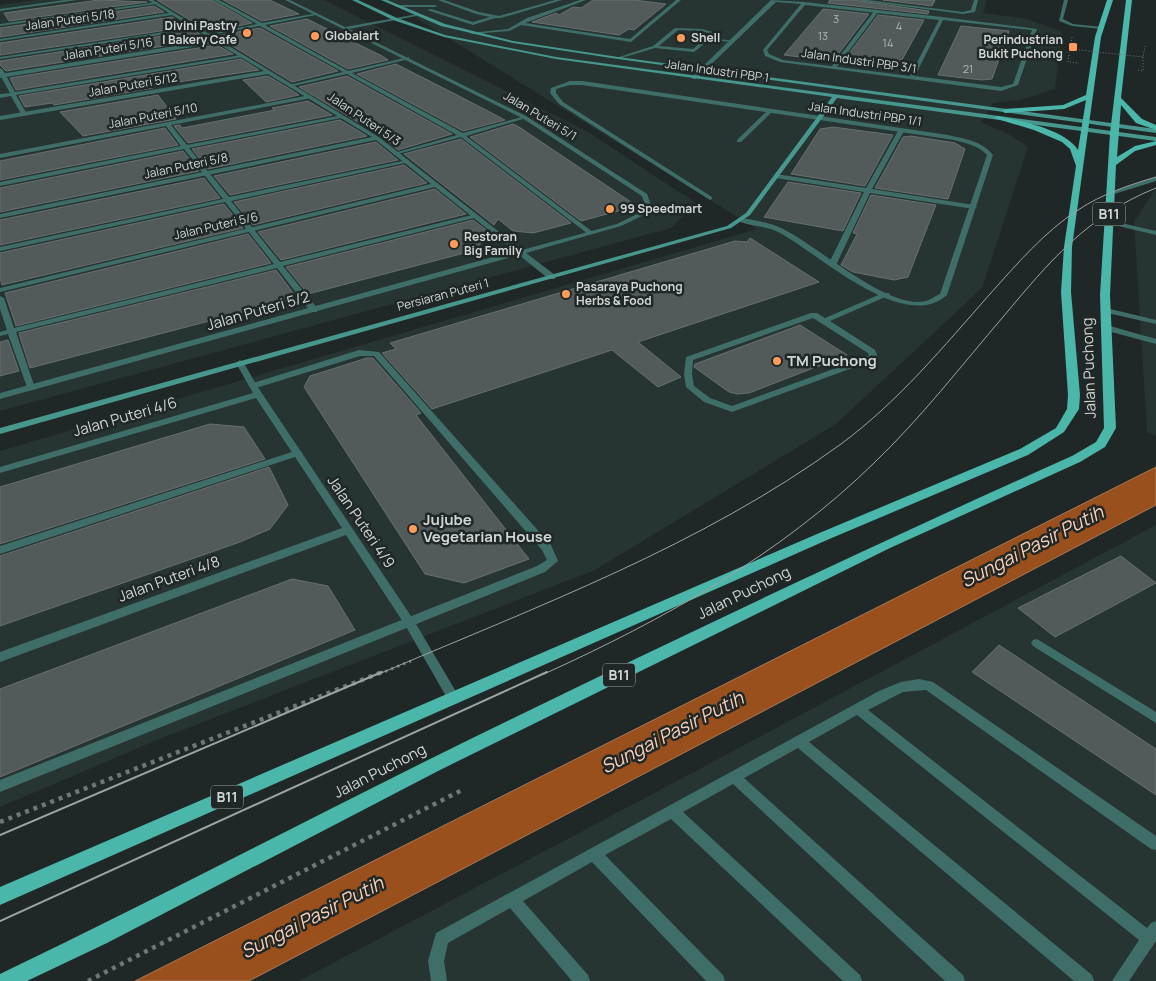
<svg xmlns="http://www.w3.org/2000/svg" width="1156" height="981" viewBox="0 0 1156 981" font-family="Manrope,sans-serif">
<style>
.built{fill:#263432}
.water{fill:#9a501c;stroke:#aa7854}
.building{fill:#525b5a;stroke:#67706f}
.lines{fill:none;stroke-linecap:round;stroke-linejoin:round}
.path-far2{stroke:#707675;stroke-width:1;stroke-dasharray:1 2;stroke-linecap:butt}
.path-far1{stroke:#707675;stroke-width:3;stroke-dasharray:2.5 4;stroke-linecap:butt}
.path{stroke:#707675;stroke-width:4.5;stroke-dasharray:4 5;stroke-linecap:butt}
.lane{fill:#3f6e68;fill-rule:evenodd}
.street{fill:#3f6e68;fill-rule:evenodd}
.secondary{fill:#47978d;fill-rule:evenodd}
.primary{fill:#4bb6aa;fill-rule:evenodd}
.tram-far1{stroke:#9da3a2;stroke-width:1}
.tram{stroke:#9da3a2;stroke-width:2}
.path-bridge{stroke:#707675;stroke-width:1;stroke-dasharray:1 2;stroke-linecap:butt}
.poi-dot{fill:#ff9b5b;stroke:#202827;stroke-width:2}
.labels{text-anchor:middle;stroke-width:5;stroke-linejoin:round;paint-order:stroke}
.far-number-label{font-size:11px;fill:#b1b7b6}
.far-street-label{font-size:12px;fill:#d1d6d5;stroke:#202827}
.far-poi-label{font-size:12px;font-weight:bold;fill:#d1d6d5;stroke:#202827;text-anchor:start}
.shield{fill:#202827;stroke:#9ca2a1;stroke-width:1}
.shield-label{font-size:14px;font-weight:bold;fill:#d1d6d5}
.street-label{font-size:15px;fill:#d1d6d5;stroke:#202827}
.poi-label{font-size:15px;font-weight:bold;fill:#d1d6d5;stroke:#202827;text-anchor:start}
.near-water-label{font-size:19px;font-style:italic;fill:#facfb7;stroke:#202827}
</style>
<rect width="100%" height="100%" fill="#202827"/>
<path class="built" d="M35 0H324L588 132 696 203 671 228 0 411V5Z
M387 0H987L983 13 1027 19 1062 32 1055 89 1020 100 993 103 981 122 1010 135 1028 147 982 288 836 424 595 570 157 740 0 807V451L757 229Z
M1156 188V436L1147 432 1134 222Z
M1156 525V981H299L692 773Z"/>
<path class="water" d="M1156 467V505L249 981H135Z"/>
<path class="building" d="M99 0 147 2 9 21 4 13Z
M157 0H212L252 23 209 32Z
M223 0H270L299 14 262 21Z
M593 0H634L666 4 634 30 629 29 619 35 532 22 556 13 559 15 573 7 581 8Z
M830 0H854L929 11 928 14 828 3Z
M883 0H935L932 6Z
M154 6 164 12 0 37V28Z
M823 9 869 14 833 61 784 55Z
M878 15 924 20 898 67 887 68 842 63Z
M172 17 187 27 0 55V43Z
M307 19 382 56 388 60 348 69 270 26Z
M961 26 1009 31 992 79 982 80 938 75Z
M260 28 338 71 292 82 216 36Z
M195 31 208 39 6 71 0 65V61Z
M217 45 233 54 16 90 10 78Z
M241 59 259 70 151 86 153 88 54 105 52 103 25 107 19 96Z
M396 64 457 95 505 120 463 131 357 74Z
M268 76 288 88 299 95 266 102 243 80Z
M347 76 452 134 398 150 380 135 299 87Z
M158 95 176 119 83 136 60 112Z
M308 101 332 115 188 143 174 126 180 125 182 128 275 110 272 108Z
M340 120 367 136 208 169 192 149Z
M513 124 519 127 637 206 581 221 470 137Z
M833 127 893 135 865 186 791 174 820 129Z
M165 128 178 145 0 180V161Z
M911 136 955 143 965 149 948 199 875 188 903 137Z
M461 139 571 223 533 233 513 231 498 219 494 225 404 154Z
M376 142 398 160 230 195 214 176Z
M183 151 199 171 0 212V188Z
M404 165 427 183 253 225 234 202Z
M204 178 220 198 0 245V220Z
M788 182 861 193 843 231 764 217Z
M435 189 466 214 281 260 258 232Z
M871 195 936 205 908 277 894 280 853 272 841 265 857 234 853 233Z
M224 204 243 228 2 285 0 278V253Z
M473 220 489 232 476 250 308 294 286 267Z
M248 234 271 263 16 326 5 293Z
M750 238 819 282 638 342 681 377 658 387 612 350 432 409 382 353 396 349 390 343 735 241 747 242Z
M276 270 297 298 30 368 20 337 19 333Z
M800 325 847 355 749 393 737 394 729 392 694 367 695 364Z
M8 340 19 371 0 376V342Z
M367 358H373L421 413 416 415 529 559 464 583 425 574 304 387 310 376Z
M210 424 244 427 265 459 0 544V487Z
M269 467 288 505 270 529 240 542 0 626V556Z
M1121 556 1156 583 1055 637 1018 608Z
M292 579 328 586 355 630 0 777V689Z
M999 645 1156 749V795L972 672Z"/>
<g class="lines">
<path class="path-far2" d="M1070 49 1068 62 1079 63
M1138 70 1143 71V57"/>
<path class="path-far1" d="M379 674 411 661"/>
<path class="path" d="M0 822 382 672
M88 981 462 790"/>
<path class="lane" d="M214 0H219L262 23 318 13 316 15 265 25 348 71 409 57V59L352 73 463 133 526 116V118L466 136 594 233 588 234 461 137 394 155V153L457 135 347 74 289 87V85L343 72 260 26 206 36 208 34 257 24Z
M438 0H444L479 12 499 16 555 0H562L501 18H495L473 25 427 10 431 9 473 22 490 17 476 14Z
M580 0H586L525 23 630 39 676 0H681L631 42 521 25 509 31 472 34 470 33 508 29 527 18Z
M856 0H868L963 12 971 10 974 0H978L975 12 963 14Z
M158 2 156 4 0 26V24Z
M397 5H435L437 6 435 7H395Z
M875 10 879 11 836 68H832V66Z
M197 27 199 29 0 59V57Z
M675 28 702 29 716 33 712 38 734 41 732 42 709 40 694 52 655 48 618 59 616 58 653 46ZM678 30 702 31 711 34 693 49 659 46Z
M241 55 243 57 16 95 27 114 24 116 21 114 11 96 0 98V94L10 93 0 75V68L3 70 15 92Z
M310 95 312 96V98L171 125 187 145 343 115V117L341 118 189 148 229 197 407 160 408 161 405 163 231 201 280 262 476 214 479 216 478 217 283 266 317 308V312H311L277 268 16 332 35 388 34 390H28L8 334 0 336V332L7 330 0 309V296L4 298 14 328 274 264 225 202 0 251V247L223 199 184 149 0 186V182L181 146 166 126 0 158V154Z
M768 110 773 111 741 142H737V140Z
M901 129 904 131 872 189 974 205 977 207 974 209 870 193 837 263 836 265H830L829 263 864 192 776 178 773 176 776 174 866 188 898 131Z
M1156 177V181L1111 195 1108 193Z
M1108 220 1156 231V235L1106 223V221Z
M883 293H889L890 295 830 321 875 350 878 357 877 359 732 412 704 402 686 387 684 374 686 357 811 313H817L825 318ZM813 318 868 353 869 356 732 406 710 398 694 386 692 374 693 360Z
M1103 308H1106L1156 320V324L1103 312Z
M1104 326H1110L1156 339V344L1104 330Z
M359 350 379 352 551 545 558 561 545 572 0 792V780L537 566 547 560 542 550 374 356H360L256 388 253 389 249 386 250 384Z
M298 450 303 453 301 455 0 554V546Z
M1037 639 1156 712V723L1033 646 1031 643 1033 640Z
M919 679 933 682 1156 836V850L1151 849 926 690 903 692 868 710 1147 928 1151 923 1156 921V941L1129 981H1112L1139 940 857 715 809 742 1092 975 1094 981H1074L798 748 744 778 963 975 965 981H945L733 784 683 812 860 975 862 981H843L671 819 605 855 723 975 725 981H706L592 862 523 901 588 975 590 981H572L510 908 448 943 444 961 447 981H431L428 961 436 933 879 691 901 682Z"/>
<path class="street" d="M65 0H77L0 11V9Z
M148 0H153L379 137 522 250 617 224 641 212 645 205 642 196 522 118 285 0H290L345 27 418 14 416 16 349 29 526 116 647 194 651 205 646 214 621 226 526 253 555 275V279H549L519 255 0 399V393L515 251 435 187 0 292V288L431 184 376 140 0 218V214L372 137 268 74 0 120V116L264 71 217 43 0 78V74L213 40 172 15 0 41V39L169 13Z
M771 0 804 2 942 17 1037 29 1018 85 1001 91 780 62 765 56 763 50 801 4 776 2 696 79H692V77ZM805 5 939 20 910 76 783 60 769 54 767 50ZM943 20 1032 30 1013 84 1001 87 915 76Z
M1064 0H1068L1063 19 1073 24 1102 27V29L1072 26 1059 21Z
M570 81H582L948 135C965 139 982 141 993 155L947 295C904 334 819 254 780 233 767 225 748 227 737 220L740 218C754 220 768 222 781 228 816 244 888 311 926 301 930 300 935 296 940 294L987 155C977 144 962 142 948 139L582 85H570L556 89V93L563 102 712 197V199L710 200 559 104 550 93 551 88Z
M240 360 244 363 257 386 413 619 458 695 460 699 458 703 454 704 450 703 405 625 346 535 0 662V652L342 528 256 398 0 473V467L253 393 236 363Z"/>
<path class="secondary" d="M352 0H358L397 18 445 35 556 57 1156 137V141L837 98 750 215 731 228 0 434V428L727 226 746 213 832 97 556 59 444 37 393 20Z
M381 0H387L445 24 513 41 618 57 1156 129V133L618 59 513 43 441 26Z"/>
<path class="primary" d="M1107 0H1113L1101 37 1072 247 1071 292 1080 395 1079 409 1064 432 1028 455 827 540 0 905V887L817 534 1020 449 1056 428 1067 409 1068 395 1061 292 1064 247 1076 166 1070 149 1062 142 1034 130 994 118 998 116C1021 121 1065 129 1078 150L1086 100 1064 109 1005 113 1002 111 1005 109 1063 105 1086 95 1095 37Z
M1126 0H1132L1121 98 1142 119 1156 125V130L1136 123 1121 105 1117 157 1135 146 1156 141V145L1135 151 1116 165 1110 295 1116 428 1105 447 1080 462 890 548 440 770 107 943 27 981H0V974C144 905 285 831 428 760 641 655 855 553 1072 456L1096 442 1104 428 1100 295 1110 133Z"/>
<path class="tram-far1" d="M379 674C538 606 701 546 841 444 899 401 943 347 990 294 1017 264 1044 232 1078 210 1102 194 1129 185 1156 177
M544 674C663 620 780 555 874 463 921 418 961 366 1003 317 1049 262 1088 215 1156 188"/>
<path class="tram" d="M0 835 382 672
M0 921 547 672"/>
<path class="path-bridge" d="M1072 37 1070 49 1143 57 1145 46"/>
</g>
<g class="poi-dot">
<circle cx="247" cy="33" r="5"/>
<circle cx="315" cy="36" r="5"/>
<circle cx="681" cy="38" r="5"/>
<rect x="1068" y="42" width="10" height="10" rx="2.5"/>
<circle cx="610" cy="209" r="5"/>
<circle cx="454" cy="244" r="5"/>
<circle cx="566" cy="294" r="5"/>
<circle cx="777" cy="361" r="5"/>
<circle cx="413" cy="529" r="5"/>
</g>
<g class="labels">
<g class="far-number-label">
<text x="836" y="23">3</text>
<text x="899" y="30">4</text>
<text x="823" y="40">13</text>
<text x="888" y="47">14</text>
<text x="968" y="73">21</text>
</g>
<g class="far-street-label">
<text transform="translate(70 20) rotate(-8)" y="4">Jalan Puteri 5/18</text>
<text transform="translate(108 49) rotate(-9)" y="4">Jalan Puteri 5/16</text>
<text transform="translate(859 61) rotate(8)" y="4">Jalan Industri PBP 3/1</text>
<text transform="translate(717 71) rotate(8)" y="4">Jalan Industri PBP 1</text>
<text transform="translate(133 85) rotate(-10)" y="4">Jalan Puteri 5/12</text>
<text transform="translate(865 114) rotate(8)" y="4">Jalan Industri PBP 1/1</text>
<text transform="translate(153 116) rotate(-11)" y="4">Jalan Puteri 5/10</text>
<text transform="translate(540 116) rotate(31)" y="4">Jalan Puteri 5/1</text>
<text transform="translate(364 119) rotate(34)" y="4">Jalan Puteri 5/3</text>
<text transform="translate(186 166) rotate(-12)" y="4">Jalan Puteri 5/8</text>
<text transform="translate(216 226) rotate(-13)" y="4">Jalan Puteri 5/6</text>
<text transform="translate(443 295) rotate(-15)" y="4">Persiaran Puteri 1</text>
</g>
<g class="far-poi-label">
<text x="237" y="30" text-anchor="end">Divini Pastry<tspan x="237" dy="14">| Bakery Cafe</tspan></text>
<text x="325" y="40">Globalart</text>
<text x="691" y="42">Shell</text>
<text x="1063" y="44" text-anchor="end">Perindustrian<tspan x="1063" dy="14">Bukit Puchong</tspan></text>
<text x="620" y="213">99 Speedmart</text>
<text x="464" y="241">Restoran<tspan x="464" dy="14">Big Family</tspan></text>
<text x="576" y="291">Pasaraya Puchong<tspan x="576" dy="14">Herbs &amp; Food</tspan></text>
</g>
<g class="shield">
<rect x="1093" y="202.5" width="32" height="23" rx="4"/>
<rect x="603" y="663.5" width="32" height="23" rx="4"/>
<rect x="211" y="785.5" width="32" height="23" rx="4"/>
</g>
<g class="shield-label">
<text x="1109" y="219">B11</text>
<text x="619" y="680">B11</text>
<text x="227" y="802">B11</text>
</g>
<g class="street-label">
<text transform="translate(258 311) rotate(-16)" y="5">Jalan Puteri 5/2</text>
<text transform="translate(1089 368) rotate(-92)" y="5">Jalan Puchong</text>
<text transform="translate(125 417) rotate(-16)" y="5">Jalan Puteri 4/6</text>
<text transform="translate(361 522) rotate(56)" y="5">Jalan Puteri 4/9</text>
<text transform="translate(169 579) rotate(-20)" y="5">Jalan Puteri 4/8</text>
<text transform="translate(744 593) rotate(-26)" y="5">Jalan Puchong</text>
<text transform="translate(380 771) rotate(-27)" y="5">Jalan Puchong</text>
</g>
<g class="poi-label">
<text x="787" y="366">TM Puchong</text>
<text x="423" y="525">Jujube<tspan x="423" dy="17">Vegetarian House</tspan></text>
</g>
<g class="near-water-label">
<text transform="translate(1032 546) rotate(-27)" y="7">Sungai Pasir Putih</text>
<text transform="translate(672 732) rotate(-27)" y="7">Sungai Pasir Putih</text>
<text transform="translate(312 917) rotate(-27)" y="7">Sungai Pasir Putih</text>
</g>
</g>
</svg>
